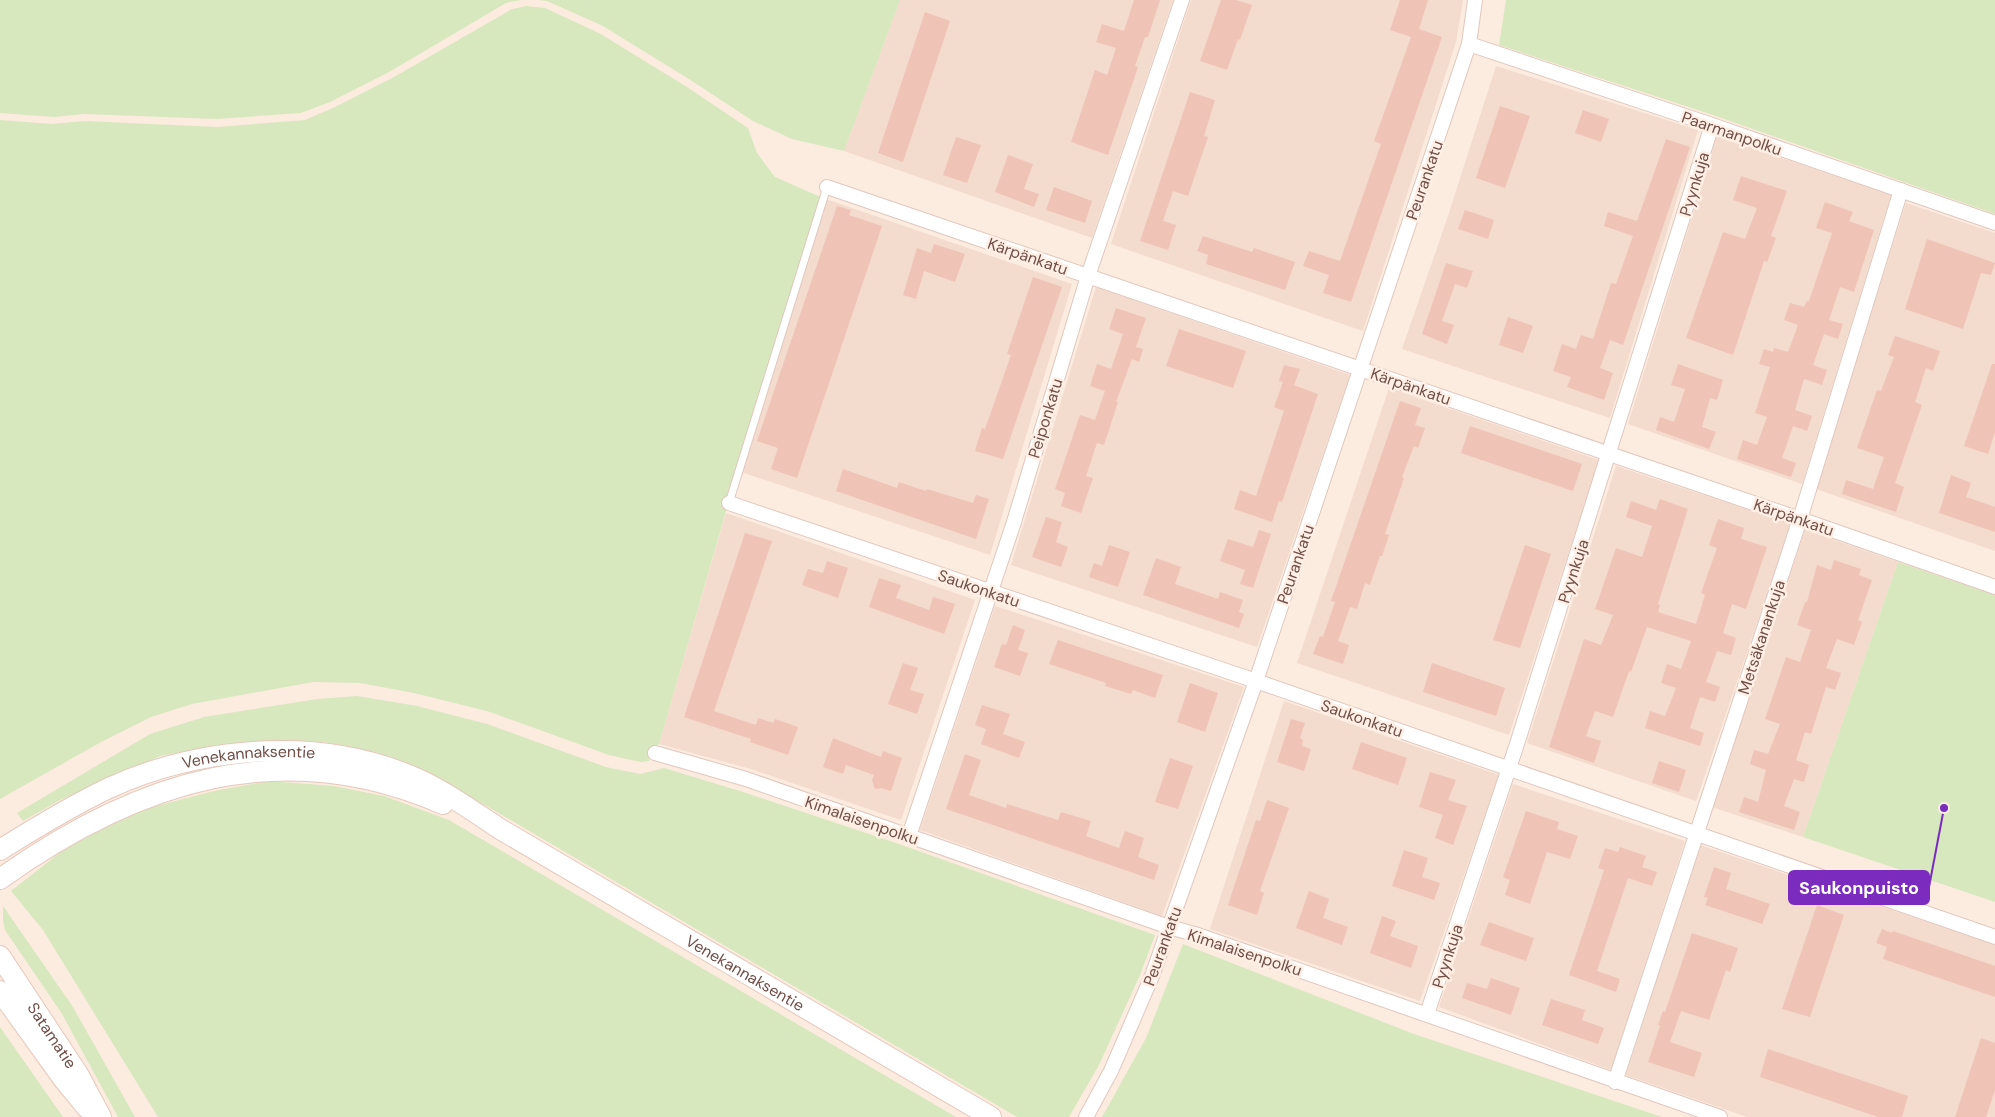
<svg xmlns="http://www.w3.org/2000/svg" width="1995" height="1117" viewBox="0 0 1995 1117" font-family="'DM Sans',sans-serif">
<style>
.residential{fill:#f3dbcd}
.green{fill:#d7e8be}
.building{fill:#f0c3b7}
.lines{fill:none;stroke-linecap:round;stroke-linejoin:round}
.lane-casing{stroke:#e1c7be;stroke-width:9}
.street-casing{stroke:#e1c7be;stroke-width:16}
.secondary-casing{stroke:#e6c7bb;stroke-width:22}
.lane{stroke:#fff;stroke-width:7}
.street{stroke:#fff;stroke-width:14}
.secondary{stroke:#fff;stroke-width:20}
.labels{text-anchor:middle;stroke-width:5;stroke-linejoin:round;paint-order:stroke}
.street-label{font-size:16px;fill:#714e47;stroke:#ffefe4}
.leader{fill:none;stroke:#7b2cbf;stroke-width:2}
.callout-dot{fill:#7b2cbf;stroke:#ffefe4;stroke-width:2}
.callout{fill:#7b2cbf;stroke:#7b2cbf;stroke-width:2}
.callout-label{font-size:18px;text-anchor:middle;font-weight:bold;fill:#fff}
</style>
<rect width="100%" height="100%" fill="#fcebdf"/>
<path class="residential" d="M900 0H1173L1092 238 844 151Z
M1191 0H1463L1456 42 1363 331 1111 244Z
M1496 66 1698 130 1610 418 1402 349 1447 219Z
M1717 136 1891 195 1802 484 1628 424Z
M823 198 1072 284 990 555 738 471Z
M1906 203 1995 233V551L1816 489Z
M1096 287 1350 375 1257 647 1011 565Z
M1389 388 1599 460 1509 735 1297 663Z
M1616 466 1791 524 1696 801 1527 743Z
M726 513 975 600 901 820 751 769 659 744Z
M1805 530 1898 562 1803 837 1712 807Z
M995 606 1244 687 1162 916 920 830Z
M1284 701 1499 775 1420 1001 1210 929Z
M1513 784 1685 841 1611 1070 1439 1007Z
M1700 845 1995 945V1117H1747L1626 1075Z"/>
<path class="green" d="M0 0H521L506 3 389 72 330 102 301 113 217 119 84 114 54 117 0 113Z
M538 0H900L844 151 792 139 753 121 692 81 603 26 547 1Z
M1506 0H1995V214L1713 115 1499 45Z
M526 6 545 8 599 33 687 87 748 128 757 153 775 177 823 198 735 480 659 744 651 751 649 761 640 762 609 755 487 711 414 693 360 683 313 682 192 704 151 717 101 742 0 799V120L52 124 84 121 218 127 305 120 335 107 394 77 512 9Z
M1898 562 1995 595V902L1803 837Z
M357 696 417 706 487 724 606 767 640 774 664 768 740 791 896 843 1155 935 1140 975 1099 1065 1069 1117H1017L466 794 418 769 376 752 324 742 262 741 201 748 160 756 60 800 23 821 17 813 150 734 204 717 317 699Z
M269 781 334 786 384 796 449 820 956 1117H158L43 930 11 891 76 840 148 808 214 791Z
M3 906 73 1007 135 1117H118L62 1014 5 930 3 920Z
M1183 944 1414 1034 1662 1117H1102L1146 1038Z
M0 1027 63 1117H0Z"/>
<path class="building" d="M1134 0H1160L1148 37H1145L1135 66 1138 67 1108 155 1071 142 1095 70 1107 75 1116 48 1096 42 1102 24 1124 31Z
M1221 0H1236L1252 5 1240 40 1238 39 1227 70 1200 61Z
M1400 0H1428L1419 29 1442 37 1351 302 1323 293 1329 275 1303 266 1309 251 1340 261 1381 144 1374 141 1411 37 1390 30Z
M925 12 950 21 903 162 878 153Z
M1190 92 1215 100 1204 136 1208 137 1188 196 1173 191 1163 221 1176 225 1168 250 1140 241Z
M1500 106 1530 116 1505 188 1476 178Z
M1583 110 1609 119 1601 142 1575 133Z
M956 137 981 145 967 183 943 175Z
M1666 139 1690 147 1623 345 1610 340 1600 368 1613 373 1604 400 1567 387 1571 377 1553 371 1562 344 1576 349 1581 335 1593 339 1611 283 1616 284 1633 236 1604 226 1608 212 1637 221Z
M1008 155 1033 164 1024 189 1039 194 1034 207 995 192Z
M1741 176 1787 191 1771 236 1776 238 1767 262 1764 261 1733 355 1686 338 1723 232 1745 239 1757 208 1733 200Z
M1054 187 1092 201 1085 223 1046 210Z
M1825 202 1853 212 1849 221 1874 230 1854 292 1840 287 1829 320 1843 324 1838 339 1824 334 1813 365 1827 370 1822 385 1804 379 1795 410 1812 416 1807 431 1793 426 1782 458 1796 463 1791 477 1737 459 1743 440 1757 445 1767 417 1755 413 1770 367 1759 364 1764 349 1773 352 1774 348 1788 352 1798 325 1784 320 1790 303 1804 307 1807 301H1809L1832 233 1816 228Z
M837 206 851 210 849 215 882 226 797 478 771 469 778 448 757 441Z
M1465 210 1494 220 1488 239 1458 229Z
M1203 236 1252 252 1254 248 1295 262 1285 290 1206 264 1208 255 1197 251Z
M1927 239 1995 263 1991 275 1981 273 1963 329 1905 309Z
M934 244 965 254 955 282 924 271 916 299 903 295 917 248 931 253Z
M1446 263 1473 271 1467 288 1455 284 1442 321 1454 325 1447 344 1422 334Z
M1033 277 1062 287 1003 459 975 451 982 428 985 429 1011 355 1007 354Z
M1116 308 1146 318 1136 347 1143 349 1139 362 1132 359 1116 402H1118L1104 445 1097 443 1086 476 1093 478 1081 513 1061 506 1065 493 1055 489 1080 415 1095 420 1105 391 1090 386 1097 364 1111 369 1123 334 1109 329Z
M1508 317 1533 326 1523 353 1499 345Z
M1179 329 1246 351 1233 388 1166 366Z
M1895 336 1940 351 1933 371 1926 368 1915 402 1922 405 1895 483 1904 487 1896 512 1842 494 1846 480 1873 489 1884 457 1857 448 1877 390 1881 391 1894 357 1888 355Z
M1678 364 1723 380 1717 400 1710 398 1702 427 1716 432 1709 449 1656 430 1660 417 1674 422 1685 389 1671 385Z
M1992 364H1995V432L1988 454 1964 446Z
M1284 365 1300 369 1294 385 1288 383 1318 394 1282 502 1279 501 1272 522 1234 509 1240 490 1256 496 1284 411 1274 407 1283 382 1279 381Z
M1400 401 1421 408 1415 425 1425 428 1418 448 1414 446 1402 477 1404 478 1385 534 1389 535 1382 556H1380L1370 585 1365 583 1357 609 1350 607 1338 641 1349 645 1343 664 1313 654 1320 636 1323 637 1335 602 1331 601Z
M1470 426 1582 464 1573 491 1461 453Z
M843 469 897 488 899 482 926 491 927 489 973 503 976 495 989 499 976 539 836 491Z
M1951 475 1971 483 1966 497 1995 507V532L1939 513Z
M1660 499 1688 509 1658 604 1660 605 1658 612 1696 624 1705 595 1701 593 1717 548 1709 545 1718 519 1744 528 1741 539 1767 547 1746 609 1732 604 1723 633 1736 638 1731 655 1717 651 1706 682 1720 687 1715 702 1700 697 1690 728 1704 733 1700 746 1645 728 1650 711 1665 716 1676 688 1661 683 1667 664 1681 669 1691 641 1647 627 1631 672 1629 671 1613 717 1595 711 1586 736 1601 741 1594 763 1549 747 1584 639 1601 645 1613 615 1595 609 1616 548 1642 557 1652 526 1626 517 1631 501 1656 510Z
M1046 517 1062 522 1056 542 1068 547 1061 567 1032 557Z
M1259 530 1271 534 1253 588 1240 584 1245 570 1220 561 1228 539 1253 547Z
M745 533 772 541 714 711 756 725 758 718 773 723 775 719 798 727 788 755 750 742 751 739 684 717Z
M1109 545 1130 552 1118 587 1089 577 1094 563 1102 566Z
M1525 545 1551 554 1520 648 1493 640Z
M1156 558 1181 567 1175 584 1218 599 1220 592 1243 600 1239 612 1244 614 1239 628 1143 595Z
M1834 560 1861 569 1859 575 1872 580 1858 620 1862 622 1854 645 1837 639 1826 668 1841 673 1835 690 1826 687 1811 734 1805 732 1796 760 1809 765 1804 782 1794 779 1784 806 1800 812 1794 830 1739 812 1744 797 1758 802 1766 770 1750 764 1754 750 1768 754 1780 724 1765 719 1786 657 1800 662 1811 630 1797 625 1805 602H1807L1817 565 1831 570Z
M827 561 848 568 838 598 802 585 808 569 823 573Z
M879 578 901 585 896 598 929 610 933 597 955 604 944 634 869 607Z
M1013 625 1025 630 1018 650 1028 653 1020 676 994 667 1002 644 1006 645Z
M1058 640 1163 675 1155 698 1133 690 1131 694 1105 686 1106 683 1049 664Z
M903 663 918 668 910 690 924 694 917 714 888 704Z
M1432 663 1505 688 1496 716 1423 692Z
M1190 683 1218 693 1205 732 1177 722Z
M982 705 1010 714 1003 734 1025 742 1019 758 981 744 986 729 975 725Z
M1291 719 1305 723 1300 738 1303 740 1302 746 1311 749 1304 771 1277 762Z
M833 738 881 757 883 751 902 758 891 791 881 788 875 789 872 780 874 775 846 765 843 774 823 767Z
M1361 742 1407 758 1398 785 1352 769Z
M965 754 981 760 969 795 1006 808 1007 804 1058 820 1061 812 1091 821 1086 836 1119 848 1125 831 1144 838 1138 857 1159 865 1154 880 946 809Z
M1170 758 1193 766 1178 809 1155 802Z
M1659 761 1686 770 1679 792 1652 783Z
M1430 772 1456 780 1448 800 1467 806 1453 845 1435 838 1443 815 1419 807Z
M1267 800 1289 808 1260 891 1264 893 1257 915 1228 905 1256 820 1260 821Z
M1526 811 1559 822 1557 829 1578 836 1570 859 1547 852 1530 904 1505 895 1510 880 1503 877Z
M1620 847 1646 856 1642 867 1657 872 1652 886 1628 878 1597 971 1620 979 1616 992 1569 975 1604 870 1598 868 1605 848 1618 852Z
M1404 850 1428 858 1422 877 1440 883 1434 900 1392 886Z
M1714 867 1731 873 1726 889 1770 904 1762 924 1705 905 1708 898 1704 897Z
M1309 891 1329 899 1323 918 1348 927 1342 945 1296 928Z
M1817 905 1844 915 1810 1017 1782 1009Z
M1382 916 1396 921 1390 936 1418 946 1411 968 1370 953Z
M1489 922 1534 938 1526 961 1480 945Z
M1882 929 1892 933 1893 931 1995 966V997L1883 959 1887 947 1876 943Z
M1692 933 1738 948 1730 972 1726 970 1709 1020 1681 1011 1670 1042 1702 1053 1694 1077 1648 1062 1660 1026 1658 1025 1663 1011 1665 1012Z
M1491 978 1520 988 1511 1015 1462 998 1467 983 1487 989Z
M1551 999 1585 1010 1582 1020 1604 1028 1598 1044 1542 1025Z
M1981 1038 1995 1043V1090L1986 1117H1955Z
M1768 1049 1908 1096 1902 1117H1878L1760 1077Z"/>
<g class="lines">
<g class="lane-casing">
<path id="lane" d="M729 503 827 187"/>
</g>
<g class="street-casing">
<path id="street" d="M1469 44 1712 125 1995 223
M827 187 1800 519 1995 587
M729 503 1256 681 1995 937
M655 753 746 779 1169 927 1198 935 1720 1117
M909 836 1014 522 1088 276 1182 0
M1427 1014 1516 747 1712 125
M1615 1082 1800 519 1901 190
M1086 1117 1111 1071 1152 976 1256 681 1469 44 1475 0"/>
</g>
<g class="secondary-casing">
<g id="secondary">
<path id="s1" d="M0 850C35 828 71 806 109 788 196 748 310 737 401 772 437 785 468 808 500 829L991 1117"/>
<path d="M0 879C136 782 281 733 443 804"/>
<path id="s2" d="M0 956 78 1074 101 1117"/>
<path d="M0 991 64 1080 87 1108"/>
</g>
</g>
<use href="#lane" class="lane"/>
<use href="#street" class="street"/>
<use href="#secondary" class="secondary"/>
</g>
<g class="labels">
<g class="street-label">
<text transform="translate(1732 133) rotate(19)" y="6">Paarmanpolku</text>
<text transform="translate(1424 180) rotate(-71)" y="6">Peurankatu</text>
<text transform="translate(1694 184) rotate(-73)" y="6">Pyynkuja</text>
<text transform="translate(1028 256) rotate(19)" y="6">Kärpänkatu</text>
<text transform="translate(1411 386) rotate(19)" y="6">Kärpänkatu</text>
<text transform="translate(1045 418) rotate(-73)" y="6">Peiponkatu</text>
<text transform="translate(1794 517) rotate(19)" y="6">Kärpänkatu</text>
<text transform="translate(1295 564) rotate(-71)" y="6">Peurankatu</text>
<text transform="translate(1573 571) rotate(-72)" y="6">Pyynkuja</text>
<text transform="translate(979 588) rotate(19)" y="6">Saukonkatu</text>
<text transform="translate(1761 637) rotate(-72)" y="6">Metsäkanankuja</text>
<text transform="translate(1362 718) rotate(19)" y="6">Saukonkatu</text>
<text dy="6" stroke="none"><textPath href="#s1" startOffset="270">Venekannaksentie</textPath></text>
<text transform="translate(862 820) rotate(19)" y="6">Kimalaisenpolku</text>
<text transform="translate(1162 946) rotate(-70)" y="6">Peurankatu</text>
<text transform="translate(1245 952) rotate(18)" y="6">Kimalaisenpolku</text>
<text transform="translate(1447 956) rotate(-72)" y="6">Pyynkuja</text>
<text dy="6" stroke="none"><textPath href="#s1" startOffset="824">Venekannaksentie</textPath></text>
<text dy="6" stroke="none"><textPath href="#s2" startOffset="95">Satamatie</textPath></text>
</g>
</g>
<path class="leader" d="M1944 808L1929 887"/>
<circle class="callout-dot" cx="1944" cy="808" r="5"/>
<rect class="callout" x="1789" y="871" width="140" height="33" rx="5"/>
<g class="callout-label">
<text x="1859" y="894">Saukonpuisto</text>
</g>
</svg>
